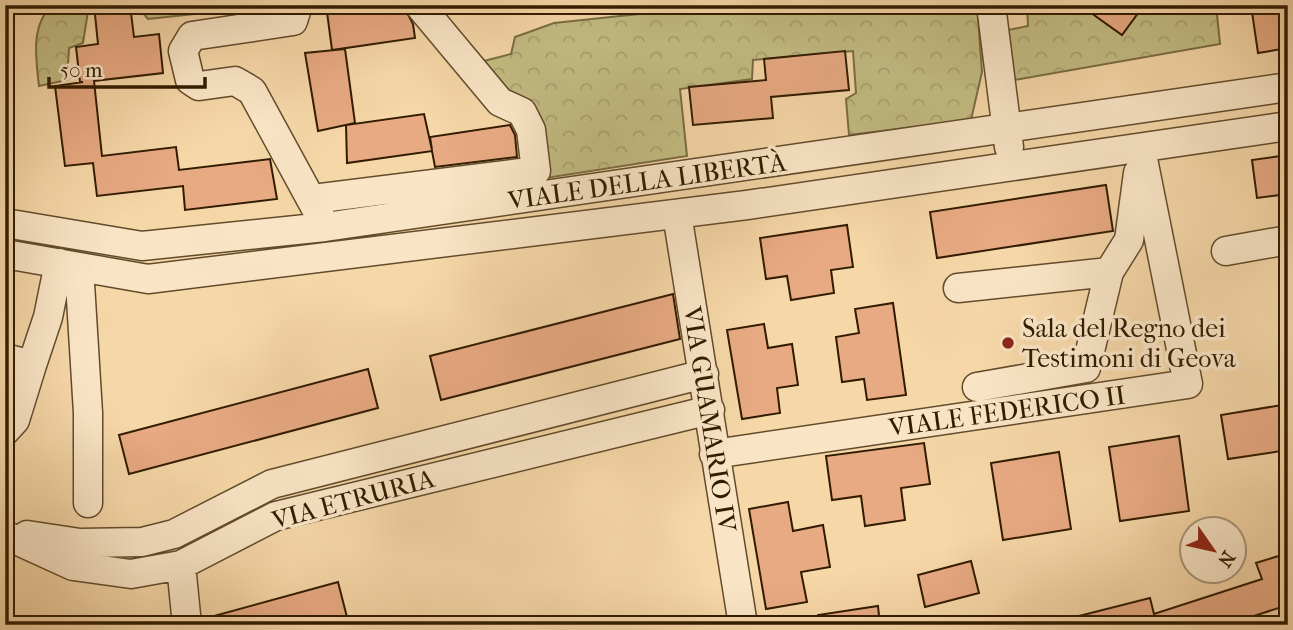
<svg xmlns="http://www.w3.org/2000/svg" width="1293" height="630" viewBox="0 0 1293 630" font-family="'IM FELL French Canon',serif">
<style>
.forest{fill:url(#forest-crowns);stroke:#7a6c42;stroke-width:2}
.building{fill:#e8aa83;stroke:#311c01;stroke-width:2}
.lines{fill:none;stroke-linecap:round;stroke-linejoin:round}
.minor-casing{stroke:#624b2b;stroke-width:31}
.minor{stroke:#f9e5c6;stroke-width:28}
.poi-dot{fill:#8f2418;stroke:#f9e5c6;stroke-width:2.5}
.labels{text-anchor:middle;stroke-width:7;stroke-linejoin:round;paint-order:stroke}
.street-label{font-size:26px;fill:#311c01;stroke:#f9e5c6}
.poi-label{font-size:26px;fill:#311c01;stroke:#f9e5c6;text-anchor:start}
</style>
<defs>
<pattern id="forest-crowns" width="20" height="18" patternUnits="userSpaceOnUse" patternTransform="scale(1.75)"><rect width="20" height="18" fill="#c3bc83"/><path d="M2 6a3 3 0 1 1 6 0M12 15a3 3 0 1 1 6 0" fill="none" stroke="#a8a16f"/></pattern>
</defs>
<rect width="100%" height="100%" fill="#f6d7a8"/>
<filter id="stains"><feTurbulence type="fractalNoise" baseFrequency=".00286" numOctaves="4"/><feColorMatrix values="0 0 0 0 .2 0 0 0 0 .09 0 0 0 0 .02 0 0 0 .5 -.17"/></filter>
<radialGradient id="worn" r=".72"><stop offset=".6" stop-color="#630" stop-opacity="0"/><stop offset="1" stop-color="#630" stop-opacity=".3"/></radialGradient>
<path class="forest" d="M53 5H89L83 43 69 48 67 80 39 86C36 59 30 24 53 5Z
M136 5H279L148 19Z
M647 5H977L982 72 971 120 849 135 846 99 856 93 853 51 753 60 752 79 680 89 687 156 546 178 497 94 484 61 511 54 515 37 554 23 639 14Z
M1027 5H1216L1220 44 1014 80 1008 30 1028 26Z"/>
<path class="building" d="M94 5H130L134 37 159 34 163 73 94 81 102 156 176 147 179 170 270 159 277 199 185 210 183 186 97 196 93 163 65 166 55 86 83 82H80L76 47 98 44Z
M348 5H403L413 24 415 38 332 50 327 12 348 8Z
M1080 5H1144L1122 35Z
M1251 5H1288V48L1258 53Z
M345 49 355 123 318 131 305 53Z
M845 51 849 90 771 97 773 118 693 125 689 87 766 80 764 59Z
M424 114 432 150 430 137 510 125 515 135 517 157 435 167 432 151 347 163 346 125Z
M1288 155V194L1257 198 1252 160Z
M1106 185 1113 231 937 258 930 212Z
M847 225 853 267 831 270 834 293 791 300 787 276 766 279 760 238Z
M673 294 680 339 441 400 430 356Z
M893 303 906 395 867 400 864 379 842 382 836 337 859 333 855 309Z
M764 324 768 348 792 344 798 385 777 388 780 413 742 419 727 330Z
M368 369 378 408 129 474 119 435Z
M1288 404V450L1228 459 1221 415Z
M1179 436 1189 511 1120 521 1109 447Z
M924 443 930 484 901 488 905 520 865 526 861 496 832 500 826 456Z
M1059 452 1071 529 1003 540 991 463Z
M788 502 793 531 823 525 830 567 801 572 807 602 766 609 749 509Z
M1288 553V605L1226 625H1068L1067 619 1150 598 1154 614 1262 579 1256 563Z
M971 561 979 593 925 607 918 575Z
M338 582 349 625H203V619Z
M878 606 880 625H818V615Z"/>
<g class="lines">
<g class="minor-casing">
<path id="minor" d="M298 5 293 21 192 36 183 51 190 80 199 86 235 81 252 91 320 216
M991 5 1009 147
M313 199 536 171 531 130 522 112 500 102 419 5
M677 214 743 625
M5 223 142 246 325 227 1288 87
M1226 251 1288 240
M5 254 148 279 747 205 1288 126
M79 267 88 413V503
M1109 272 1129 240 1138 173
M958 288 1109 272 1086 368 977 387
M5 358 32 365 15 420 5 431
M32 365 48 317 59 263
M714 454 1188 384 1141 149
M5 535 73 566 131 574 181 565 276 516 710 410
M27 535 80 543 142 542 174 534 272 484 704 374
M181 565 187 625"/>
</g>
<use href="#minor" class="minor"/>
</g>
<circle class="poi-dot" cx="1008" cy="343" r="7"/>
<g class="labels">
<g class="street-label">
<text transform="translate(647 181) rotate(-8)" y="9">VIALE DELLA LIBERTÀ</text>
<text transform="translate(1007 411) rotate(-8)" y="9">VIALE FEDERICO II</text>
<text transform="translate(710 419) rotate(81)" y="9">VIA GUAMARIO IV</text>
<text transform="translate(353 499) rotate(-15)" y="9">VIA ETRURIA</text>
</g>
<g class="poi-label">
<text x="1022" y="337">Sala del Regno dei<tspan x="1022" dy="30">Testimoni di Geova</tspan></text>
</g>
</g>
<rect width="1293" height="630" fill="none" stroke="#f6d7a8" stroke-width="28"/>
<rect x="7" y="7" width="1279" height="616" fill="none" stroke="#311c01" stroke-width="3.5"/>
<rect x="14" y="14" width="1265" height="602" fill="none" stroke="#311c01" stroke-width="2"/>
<g transform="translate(1213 550) rotate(124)"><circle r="33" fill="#f9e5c6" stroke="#a99577" stroke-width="2"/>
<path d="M0-5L12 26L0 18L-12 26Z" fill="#8f2418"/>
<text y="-10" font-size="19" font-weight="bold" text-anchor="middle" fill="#311c01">N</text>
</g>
<path d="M49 77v10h156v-10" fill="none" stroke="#311c01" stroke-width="3.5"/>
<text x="60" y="77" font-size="21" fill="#311c01" stroke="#f9e5c6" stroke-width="5" paint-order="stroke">50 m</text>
<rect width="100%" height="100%" filter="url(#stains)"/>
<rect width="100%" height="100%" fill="url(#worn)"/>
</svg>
